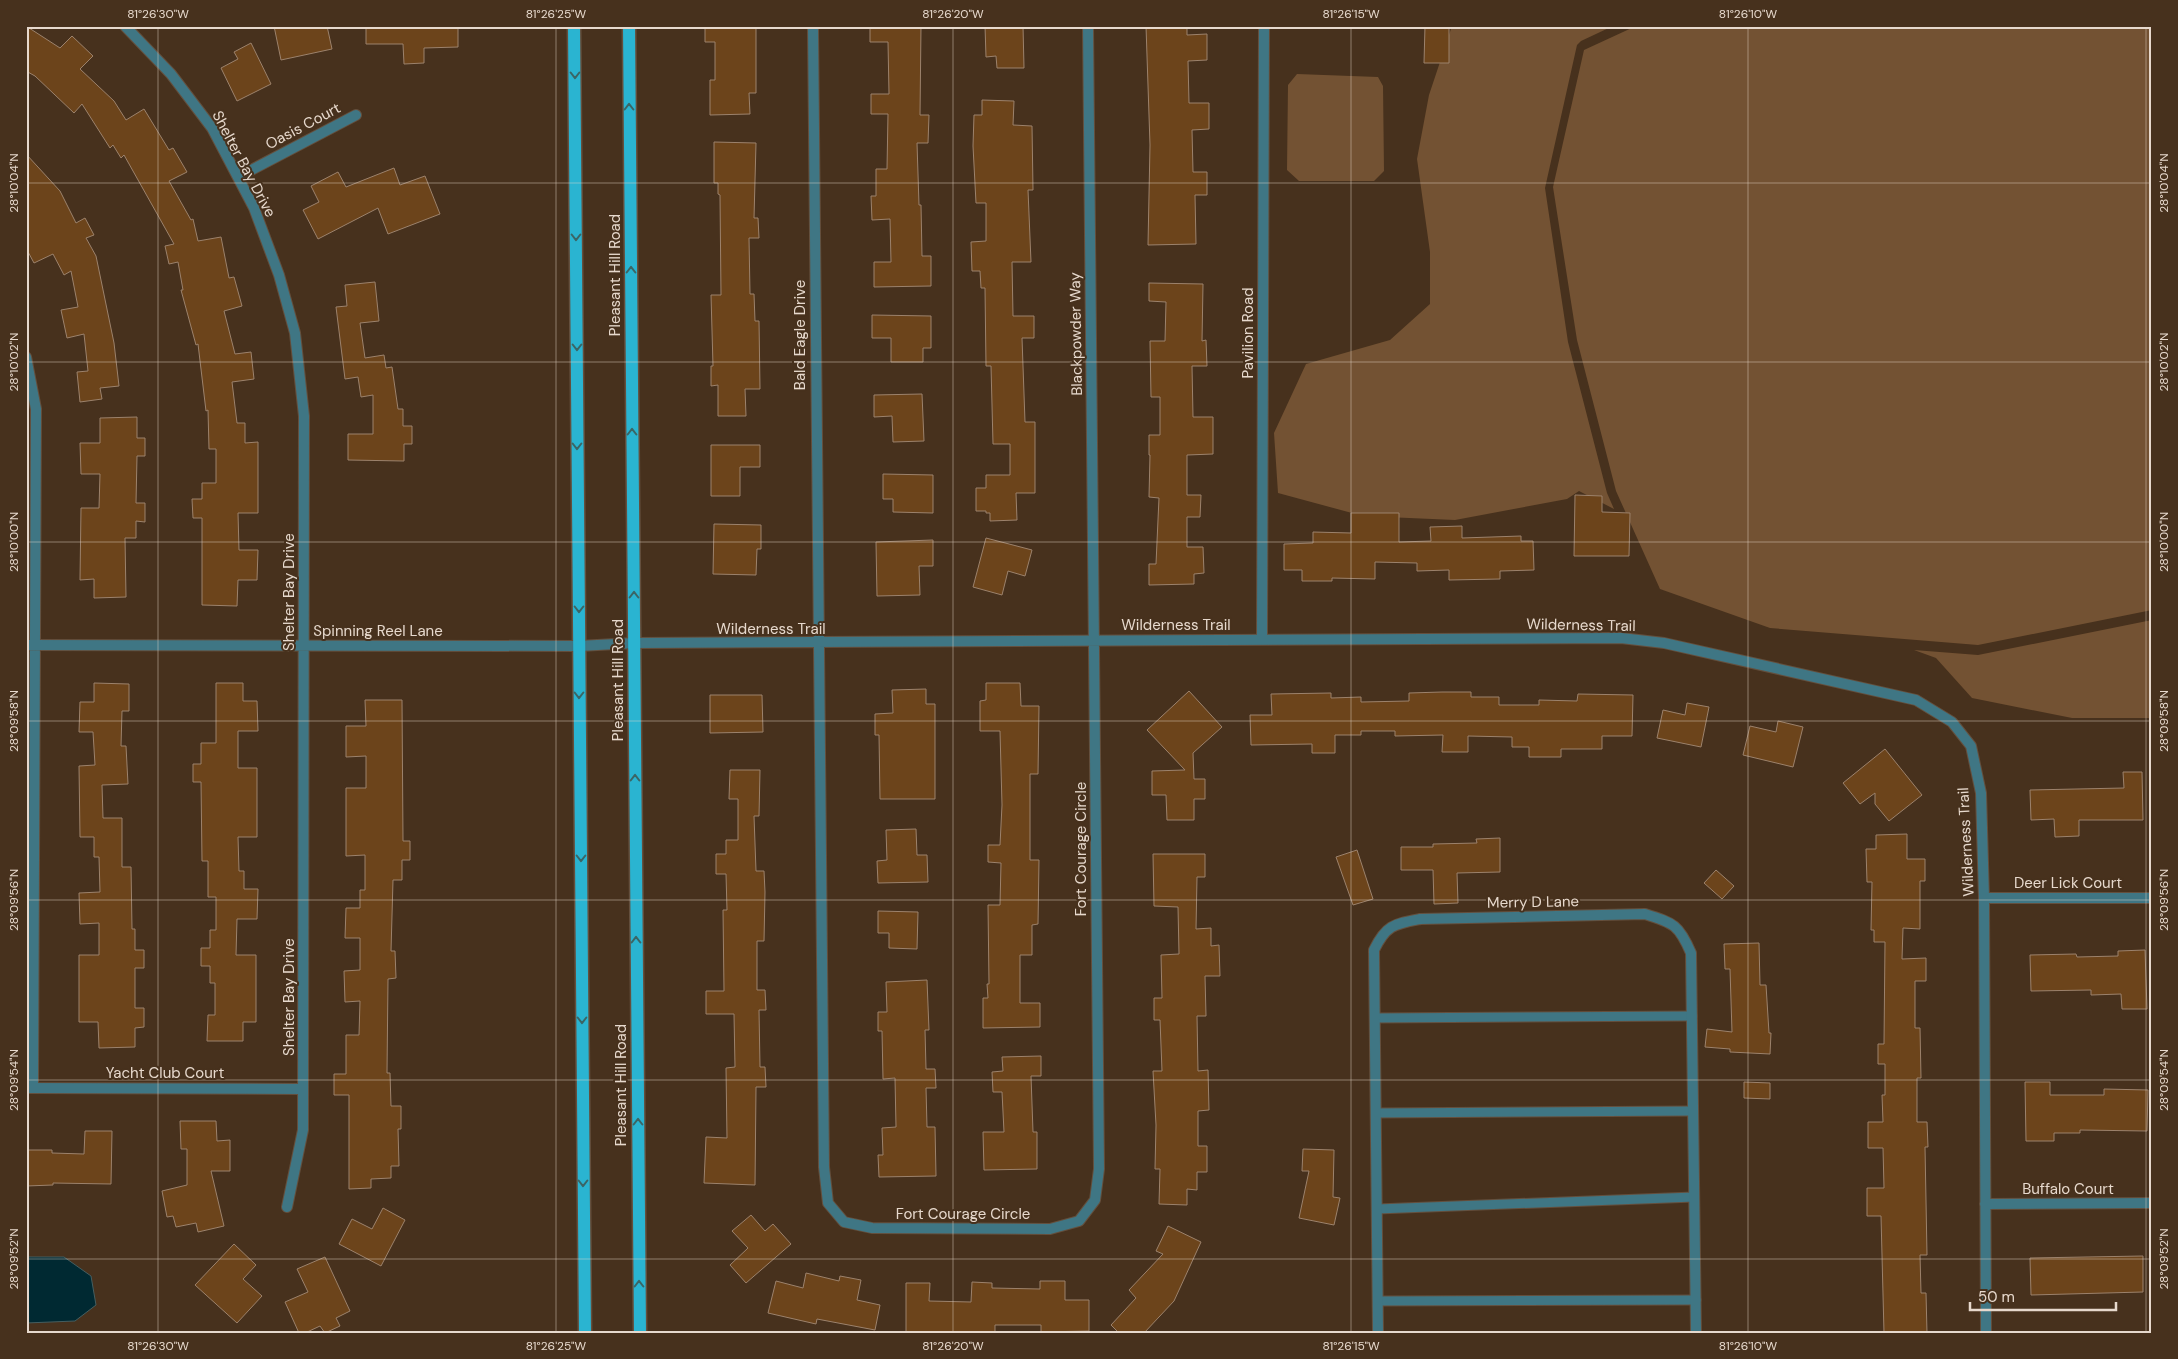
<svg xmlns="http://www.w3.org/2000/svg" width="2178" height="1359" viewBox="0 0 2178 1359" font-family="'DM Sans',sans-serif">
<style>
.green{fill:#735233}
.water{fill:#002932;stroke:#455e60}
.building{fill:#6c441b;stroke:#9c826c}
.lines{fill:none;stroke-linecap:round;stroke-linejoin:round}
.service-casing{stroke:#644f3d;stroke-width:11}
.minor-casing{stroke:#644f3d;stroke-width:12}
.primary-casing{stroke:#644f3d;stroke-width:15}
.service{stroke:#3f7684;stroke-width:9}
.minor{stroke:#3f7684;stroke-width:10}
.primary{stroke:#2ab4d1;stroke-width:12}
.oneway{stroke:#3b6565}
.ticks{fill:none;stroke:#e7d9cd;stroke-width:1;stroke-opacity:0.45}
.labels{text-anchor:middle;stroke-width:4;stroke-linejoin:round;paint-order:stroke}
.street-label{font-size:15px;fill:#e7d9cd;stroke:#47311d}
.neatline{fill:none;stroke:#e7d9cd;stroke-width:2}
.ticks-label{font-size:12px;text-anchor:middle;fill:#e7d9cd}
</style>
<rect width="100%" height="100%" fill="#47311d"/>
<path class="green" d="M1452 26H1613L1581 41 1577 45 1545 188 1568 342 1607 493 1614 509 1579 491 1567 499 1455 520 1363 516 1278 493 1274 433 1306 364 1390 340 1430 304V252L1417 159 1429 95Z
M1636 26H2152V610L1978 645 1770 628 1660 589 1616 491 1577 340 1553 187 1584 50Z
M1297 74 1378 77 1383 86 1384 171 1374 181H1299L1287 170 1288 85Z
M2152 620V718H2072L1972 698 1936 658 1914 650 1978 655Z"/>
<path class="water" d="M26 1257H64L91 1276 96 1305 75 1321 26 1323Z"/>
<path class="building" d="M26 26 60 48 72 36 93 56 80 69 114 101 126 120 144 109 169 150 173 148 187 172 169 181 191 220 193 219 198 241 221 237 229 278 234 277 242 306 224 311 235 354 251 352 254 379 232 382 237 423H245V443L258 442V513H238L239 550H258L257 580H238L237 606 202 605V518H193L192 499H202V483H216V449H209L208 410 206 411 198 344 196 345 181 290H183L178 262 169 264 165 246 174 244 124 155 121 158 113 145 110 148 82 104 74 113 35 76 26 71Z
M274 26H327L332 49 281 60Z
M366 26H458V47L424 48V63L404 64 403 44H366Z
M705 26H756V93H749L750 114 710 115V80H715V42H705Z
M870 26H921L920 115H929L928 143H917L919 205H921L922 256H931V286L874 287V262H891L890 219 872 220 871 196H876V169H887L888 114H871V94H889L888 42H870Z
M985 26H1023L1024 68H997L996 56 986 57Z
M1146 26H1187V35L1207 34V60L1188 61 1189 103H1209V129L1192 130 1193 172H1207V195H1195L1196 244 1148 245 1150 145Z
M1425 26H1449V63H1424Z
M251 43 271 84 237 101 221 68 238 59 234 52Z
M982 100 1014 101 1013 125 1032 126 1033 190H1028L1031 262H1012L1013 316H1034V338H1022L1025 422H1035V493H1016L1017 520 990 521V513H986V511H976V488H986V475H1010V444H993L991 366H986L985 288H981L980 271H972L971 242 986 241V203H976L973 146 974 115H982Z
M714 142 756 143 754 218H758L759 238H749L750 294H754L755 321H759L760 389H745L746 416H718V385L711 386V366H713L711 295H721L720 195 718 194V183H714Z
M26 154 60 191 76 223 85 218 94 235 86 238 96 256 114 343 119 386 100 388 102 399 80 402 77 372 88 371 84 334 67 338 61 310 78 307 71 271 64 275 53 254 34 263 26 248Z
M394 168 400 185 425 176 440 214 388 234 378 208 318 239 303 210 319 202 311 186 338 172 346 187Z
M375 282 379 321 360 323 365 358 384 355 386 368 392 367 398 409H403V426H412V444H404V461L348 460V434H373V395L361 397 358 377 345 379 336 307 347 306 345 285Z
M1149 283 1203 284 1202 341 1206 340 1207 366H1192L1193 417H1213V454L1187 455V495H1201L1200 517H1187V547H1203L1204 573 1194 574V584L1149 585V564H1156L1159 498 1149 497 1150 455H1149V435H1160V397H1151L1150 341H1165L1166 302 1149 301Z
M872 315 931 316V348H923V362H891V338H872Z
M922 394 924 441 893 442 892 416 874 417V395Z
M137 417V438H145V456H137L136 503H145V522L136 521V538H125L126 597 94 598V579L80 580 81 508H99L100 474H81L80 443H100V418Z
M711 445H760V467H740V496H711Z
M883 474 933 475V513L893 512V499H883Z
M1575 495 1602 496V512L1630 513 1629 556H1574Z
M1351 513H1399V542L1431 541 1430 527 1462 526V538L1521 536V541H1533L1534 570 1500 571V579L1449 580V570L1417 571V563L1375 562V579L1332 578V581H1302V570H1284V544L1313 543V532L1351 533Z
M714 524 761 525V549H757L756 575 713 574Z
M986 538 1032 550 1025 576 1008 571 1002 595 973 587Z
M933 540V566H919L920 595 877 596 876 542Z
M94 683 129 684V711H122L121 746H126L128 784 102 785 103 818H122V867H131L132 929H135V950H144V968H135V1008H144V1027L135 1028V1047L99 1048 98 1022H79V955H99V923L80 924 79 893 100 892 99 857H94V837H80L79 766 95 765 93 732H79L80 702H94Z
M216 683H243V701H257L258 731H238V768H257V837H238L239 871H244V889H258L257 919H237L236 955H256V1022H243V1041H207L208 1015H215V983H210V966H201V948H210V930H216V897H208V861H202L201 782H193V764H201V743H216Z
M986 683H1020L1021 706H1039L1038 774H1030V860H1039L1038 924 1032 925V955H1020V1003H1040V1027L983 1028V998H988L987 984H989L988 905H1000L1001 863 988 862V845H1000L1002 805 1000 731H980V701L986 700Z
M926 689V704H935V799H880L879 735H875V714L893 713 892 690Z
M1189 691 1222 727 1193 753 1194 779H1205V799H1194V820H1167L1166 795H1152V771L1185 770 1147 730Z
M1442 692H1471V697H1499V705H1539V700L1577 701 1578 694 1633 695 1632 736H1602V749H1561V757H1529V747H1512V737L1468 736V752H1442L1443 735 1395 736V731H1361V735H1335V753H1312V744L1251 745 1250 715H1272L1271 694 1331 693V698L1361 697V702L1409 701V693Z
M710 695H762L763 732 710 733Z
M365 700H402L403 841H410V860H402V880H393L391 951H395L396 978 388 979 387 1073H390L391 1106H401V1129H398L399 1166H391V1178L371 1179V1188L349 1189V1095H334V1074H346V1035H359L360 1001 345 1002 344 971 360 970V938H345L346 908H360V890H365V855L346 856V788H366V756L346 757V726H366Z
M1687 703 1709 707 1701 747 1657 738 1663 710 1685 715Z
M1778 721 1803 727 1793 767 1743 755 1750 726 1776 732Z
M1885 749 1922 795 1889 821 1875 804V793L1860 804 1843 783Z
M730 770H760L759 816H754L756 871H764L765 892 764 941H757V990H765L766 1010H759L760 1067H765L766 1087H756L755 1185 704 1183 706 1137 727 1138 726 1068 735 1067 734 1014H706V991H724L723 910H727L726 874H716V854H726V840H738V799H729Z
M2123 772H2142L2143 820H2079V836L2055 837 2054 819 2031 820 2030 790 2124 788Z
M916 829 917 855H927L928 882 878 883 877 861 887 860 886 830Z
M1907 834V859H1925V881H1920V929L1903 928 1902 959 1926 958V981H1915V1028H1920L1921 1078H1917V1122H1927L1928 1147H1925L1927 1255H1920L1921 1293H1926L1927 1333H1884L1881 1216H1867V1188H1884L1883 1148H1868V1122H1883L1882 1095H1885V1064H1878V1044H1884L1885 942H1874V930H1871L1872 882H1867L1866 849H1876V835Z
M1500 838V872L1457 873 1458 903 1434 904 1433 870H1401V847H1433V844L1477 843 1476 839Z
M1357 850 1373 899 1353 905 1336 857Z
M1153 854H1205V877H1197L1196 929 1211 928V946L1219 945 1220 976H1205L1206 1016H1197L1198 1071 1208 1070 1209 1110 1198 1111V1146H1207V1172H1197V1190L1187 1189V1205L1159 1204 1160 1169H1155L1156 1125 1153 1071H1162L1160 1020H1154V998H1162L1161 955 1179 954 1178 907 1154 906Z
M1716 870 1734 886 1722 899 1704 883Z
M878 911 918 912 917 949 889 948V933H878Z
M1759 943 1760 985H1766L1769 1033H1771L1770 1054 1730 1052V1049L1705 1047 1707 1029 1732 1032 1730 969H1725L1724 944Z
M2145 950 2147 1009H2122L2121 994 2091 995V990L2031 991 2030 955 2076 954 2077 957 2118 956V951Z
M927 980 929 1030H925L926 1069H935L936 1088H926L927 1127H935L936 1176 879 1177 878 1155H883L882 1128 896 1127 895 1078 883 1079 882 1031H878V1012H887L886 982Z
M1041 1056V1076H1031L1033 1132H1037V1169L984 1170 983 1132H1004L1002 1092H993L992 1072 1003 1071 1002 1057Z
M1744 1082 1770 1083V1099L1744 1098Z
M2025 1082H2050V1095H2104V1089L2148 1090 2147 1131 2080 1130V1133H2054V1141H2026Z
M180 1121H216L217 1141 230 1140V1171H211L224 1226 198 1232 196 1223 176 1227 173 1216 167 1217 162 1191 187 1185V1149H181Z
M85 1131H112L111 1184 53 1183V1185L26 1186V1150H52V1153L84 1154Z
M1303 1149 1334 1150 1333 1197 1340 1198 1334 1225 1299 1218 1309 1171H1302Z
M383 1208 405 1220 381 1266 339 1244 352 1219 372 1229Z
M751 1215 765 1231 773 1224 791 1244 746 1283 730 1265 748 1248 732 1231Z
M1168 1226 1201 1242 1174 1301 1144 1333H1119L1111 1325 1136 1298 1129 1290 1163 1254 1156 1251Z
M234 1244 256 1265 243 1279 262 1296 237 1323 195 1285Z
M2143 1256V1292L2031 1295 2030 1258Z
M325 1257 350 1311 336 1318 340 1326 325 1333 320 1326 305 1333H299L285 1302 308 1292 297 1269Z
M806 1273 839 1281 840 1276 861 1280 857 1300 880 1305 875 1330 817 1319 816 1324 768 1313 776 1281 803 1288Z
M1040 1281H1065V1300H1089V1331L1041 1332V1325H995V1333H906V1283H930L929 1301 971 1302 972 1282 992 1283V1288L1040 1289Z"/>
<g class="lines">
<g class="service-casing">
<path id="service" d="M1375 1018 1692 1016
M1376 1113 1693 1111
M1377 1209 1694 1197
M1378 1301 1696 1300"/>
</g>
<g class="minor-casing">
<path id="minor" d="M125 26 171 74 212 128 254 208 279 275 295 333 304 416 303 1130 287 1207
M813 26 824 1167 828 1203 844 1222 872 1228 1050 1229 1079 1221 1095 1200 1099 1169 1088 26
M238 177 356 115
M26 357 36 409 33 1088
M1262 640 1264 26
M26 645 579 646 634 643 1621 638 1664 643 1916 700 1952 722 1971 746 1981 793 1984 898 1986 1333
M1984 898H2152
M27 1088 303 1089
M1985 1204 2152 1203
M1378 1333 1374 950C1386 925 1394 924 1420 919L1645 914C1674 923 1679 925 1691 953L1696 1333"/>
</g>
<g class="primary-casing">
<path id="primary" d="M574 26 585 1333
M629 26 640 1333"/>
</g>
<use href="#service" class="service"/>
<use href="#minor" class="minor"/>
<use href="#primary" class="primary"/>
</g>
<defs><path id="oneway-chevron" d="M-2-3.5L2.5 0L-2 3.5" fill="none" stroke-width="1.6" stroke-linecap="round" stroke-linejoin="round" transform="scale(1.25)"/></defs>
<g class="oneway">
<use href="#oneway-chevron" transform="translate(575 75) rotate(90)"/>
<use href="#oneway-chevron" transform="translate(629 107) rotate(-90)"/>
<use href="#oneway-chevron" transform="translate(576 237) rotate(90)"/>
<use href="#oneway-chevron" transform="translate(631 270) rotate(-90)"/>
<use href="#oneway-chevron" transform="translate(577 347) rotate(90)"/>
<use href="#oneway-chevron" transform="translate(632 432) rotate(-90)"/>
<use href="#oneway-chevron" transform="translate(577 446) rotate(90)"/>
<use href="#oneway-chevron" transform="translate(634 595) rotate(-90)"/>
<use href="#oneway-chevron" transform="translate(579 609) rotate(90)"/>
<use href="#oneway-chevron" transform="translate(579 695) rotate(90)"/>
<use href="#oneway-chevron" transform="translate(635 778) rotate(-90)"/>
<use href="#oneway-chevron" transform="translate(581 858) rotate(90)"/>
<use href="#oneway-chevron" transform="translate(636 940) rotate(-90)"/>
<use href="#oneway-chevron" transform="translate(582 1020) rotate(90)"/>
<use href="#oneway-chevron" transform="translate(638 1122) rotate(-90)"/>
<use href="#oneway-chevron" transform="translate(583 1183) rotate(90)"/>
<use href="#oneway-chevron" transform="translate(639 1284) rotate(-90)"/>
</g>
<path class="ticks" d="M158 26V1333M556 26V1333M953 26V1333M1351 26V1333M1748 26V1333M2146 26V1333M26 183H2152M26 362H2152M26 542H2152M26 721H2152M26 900H2152M26 1080H2152M26 1259H2152"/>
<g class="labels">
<g class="street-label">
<text transform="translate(303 126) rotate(-28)" y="5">Oasis Court</text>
<text transform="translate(244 164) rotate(62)" y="5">Shelter Bay Drive</text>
<text transform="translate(615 275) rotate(-90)" y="5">Pleasant Hill Road</text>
<text transform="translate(1248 333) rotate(-90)" y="5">Pavilion Road</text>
<text transform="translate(1076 334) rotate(-91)" y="5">Blackpowder Way</text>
<text transform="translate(800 335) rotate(-90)" y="5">Bald Eagle Drive</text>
<text transform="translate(289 592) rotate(-90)" y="5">Shelter Bay Drive</text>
<text x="1176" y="630">Wilderness Trail</text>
<text transform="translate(1581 625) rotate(1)" y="5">Wilderness Trail</text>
<text x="771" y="634">Wilderness Trail</text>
<text x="378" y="636">Spinning Reel Lane</text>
<text transform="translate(618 680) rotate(-90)" y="5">Pleasant Hill Road</text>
<text transform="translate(1966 842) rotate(-93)" y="5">Wilderness Trail</text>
<text transform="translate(1081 849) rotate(-90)" y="5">Fort Courage Circle</text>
<text x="2068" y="888">Deer Lick Court</text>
<text transform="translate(1533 902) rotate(-1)" y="5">Merry D Lane</text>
<text transform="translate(289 997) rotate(-90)" y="5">Shelter Bay Drive</text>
<text x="165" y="1078">Yacht Club Court</text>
<text transform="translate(621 1085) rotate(-90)" y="5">Pleasant Hill Road</text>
<text x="2068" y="1194">Buffalo Court</text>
<text x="963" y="1219">Fort Courage Circle</text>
</g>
</g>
<rect width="2178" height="1359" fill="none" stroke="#47311d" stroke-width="55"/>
<path d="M1970 1302v8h146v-8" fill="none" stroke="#e7d9cd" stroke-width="2.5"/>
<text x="1978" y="1302" font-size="15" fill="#e7d9cd" stroke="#47311d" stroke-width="4" paint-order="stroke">50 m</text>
<rect x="28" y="28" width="2122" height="1304" class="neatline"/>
<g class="ticks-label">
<text x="158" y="18">81°26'30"W</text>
<text x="556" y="18">81°26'25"W</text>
<text x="953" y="18">81°26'20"W</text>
<text x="1351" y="18">81°26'15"W</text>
<text x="1748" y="18">81°26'10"W</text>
<text transform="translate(14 183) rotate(-90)" y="4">28°10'04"N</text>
<text transform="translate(2164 183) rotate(-90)" y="4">28°10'04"N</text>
<text transform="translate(14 362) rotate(-90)" y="4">28°10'02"N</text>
<text transform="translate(2164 362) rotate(-90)" y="4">28°10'02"N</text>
<text transform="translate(14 542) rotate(-90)" y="4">28°10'00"N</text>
<text transform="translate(2164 542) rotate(-90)" y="4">28°10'00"N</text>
<text transform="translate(14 721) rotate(-90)" y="4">28°09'58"N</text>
<text transform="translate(2164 721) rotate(-90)" y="4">28°09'58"N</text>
<text transform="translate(14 900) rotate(-90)" y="4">28°09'56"N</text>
<text transform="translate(2164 900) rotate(-90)" y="4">28°09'56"N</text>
<text transform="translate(14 1080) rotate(-90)" y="4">28°09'54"N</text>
<text transform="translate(2164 1080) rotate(-90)" y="4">28°09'54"N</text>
<text transform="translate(14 1259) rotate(-90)" y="4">28°09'52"N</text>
<text transform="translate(2164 1259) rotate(-90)" y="4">28°09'52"N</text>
<text x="158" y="1350">81°26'30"W</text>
<text x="556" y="1350">81°26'25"W</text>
<text x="953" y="1350">81°26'20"W</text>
<text x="1351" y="1350">81°26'15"W</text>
<text x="1748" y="1350">81°26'10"W</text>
</g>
</svg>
